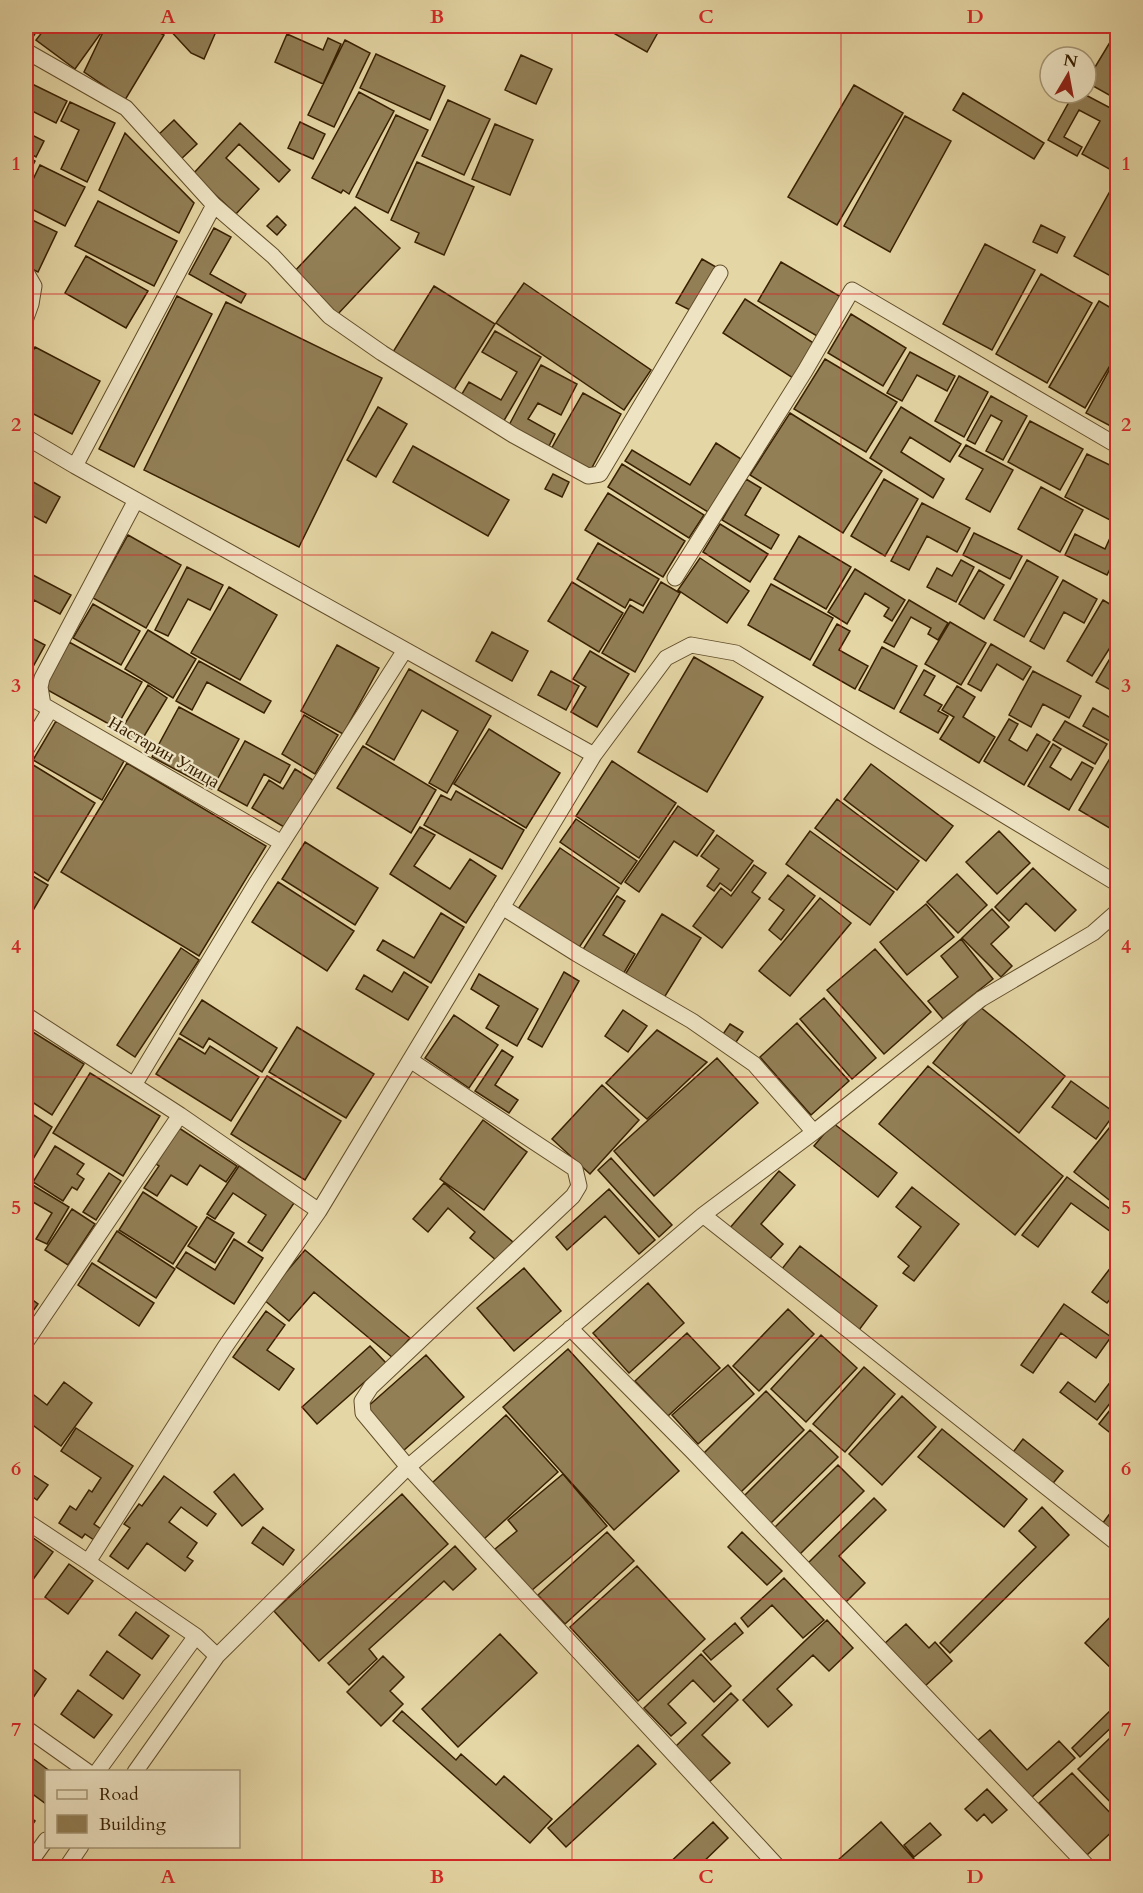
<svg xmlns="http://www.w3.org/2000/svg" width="1143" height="1893" viewBox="0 0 1143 1893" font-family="Cardo,serif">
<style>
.building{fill:#927f56;stroke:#382001;stroke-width:1.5}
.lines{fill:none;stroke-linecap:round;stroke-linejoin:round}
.street-casing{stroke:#634e2a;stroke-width:17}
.street{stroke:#eee4c4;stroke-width:15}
.grid{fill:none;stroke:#d62828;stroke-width:1.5;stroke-opacity:0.55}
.labels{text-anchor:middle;stroke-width:4.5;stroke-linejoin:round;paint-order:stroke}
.street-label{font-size:18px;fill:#382001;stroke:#eee4c4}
.neatline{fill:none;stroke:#d62828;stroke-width:2}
.grid-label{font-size:20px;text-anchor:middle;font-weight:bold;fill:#d62828}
</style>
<rect width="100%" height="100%" fill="#e5d6a5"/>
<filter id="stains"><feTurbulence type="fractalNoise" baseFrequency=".00333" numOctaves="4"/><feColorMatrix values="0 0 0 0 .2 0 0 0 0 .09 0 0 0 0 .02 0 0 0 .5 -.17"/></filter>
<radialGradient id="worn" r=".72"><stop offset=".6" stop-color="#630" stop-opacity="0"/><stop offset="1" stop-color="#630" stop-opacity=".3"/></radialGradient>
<path class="building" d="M26 26H40L31 40 26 36Z
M47 26H106L75 69 36 40Z
M106 26H147L164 35 125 100 84 72Z
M168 26H215L218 27 204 59 191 53 167 27Z
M610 26H659L661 27 647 52 608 30Z
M1118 29V100L1086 82Z
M287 34 323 50 328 38 341 44 323 84 275 62Z
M345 40 370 53 334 127 308 115Z
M376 54 445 86 430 120 360 88Z
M521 55 552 69 536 104 505 90Z
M26 81 67 101 56 123 26 108Z
M854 85 903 113 837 225 788 197Z
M359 92 394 111 349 194 343 190 341 193 312 178Z
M963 93 1044 143 1034 159 953 110Z
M1074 93H1082L1118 112V162L1113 171 1082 154 1100 121 1079 110 1064 137 1082 147 1077 156 1048 140Z
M448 100 490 119 464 175 422 156Z
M70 102 115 123 87 182 61 169 79 130 61 121Z
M396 115 428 130 388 213 356 197Z
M905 116 951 141 890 252 844 226Z
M174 120 197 144 179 161 156 137Z
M300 122 325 134 313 159 288 148Z
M240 123 290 170 279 182 239 144 226 158 259 189 236 214 193 174Z
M495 124 533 140 510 195 472 179Z
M26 132 44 141 36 157 26 151Z
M125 133 194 203 179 233 99 190Z
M26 156 35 161 29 173 26 171Z
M417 162 474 187 444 255 415 242 419 233 391 220Z
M40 165 85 187 65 226 26 206V194Z
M1114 184 1118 186V280L1074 256Z
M98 201 177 241 154 286 75 246Z
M355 207 400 248 337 315 293 273Z
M277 216 286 225 277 235 267 226Z
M26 217 57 232 38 272 26 266Z
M1041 225 1065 237 1057 253 1033 242Z
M214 228 231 237 210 274 246 294 241 303 189 274Z
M985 244 1035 270 992 350 943 324Z
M86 256 148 291 126 328 65 293Z
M702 259 716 267 690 310 676 303Z
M781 262 841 297 817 336 758 301Z
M1041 274 1092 303 1047 383 996 354Z
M524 283 651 370 624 410 496 323Z
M434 286 495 324 454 390 393 352Z
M177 296 212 314 134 467 99 449Z
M745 299 815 344 793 378 723 333Z
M1099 301 1118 312V352L1085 408 1049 387Z
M226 302 382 378 299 547 144 470Z
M851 314 906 348 883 386 828 353Z
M495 331 541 357 502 424 459 399 469 382 501 400 517 372 482 352Z
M35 347 100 381 72 434 26 410V365Z
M910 352 955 376 947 391 917 375 902 401 887 393Z
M825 359 897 402 866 452 794 409Z
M541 365 577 384 561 415 538 403 528 419 555 434 548 448 508 427Z
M1112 365 1118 368V430L1086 413Z
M959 376 988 392 964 437 935 421Z
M583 393 621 414 589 473 550 451Z
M991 396 1027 416 1003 460 986 451 1002 421 991 415 975 444 967 440Z
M378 407 407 424 376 477 347 460Z
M901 407 961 444 950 462 910 437 901 452 944 479 933 498 870 458Z
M790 413 882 471 843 533 750 475Z
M1030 421 1083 449 1060 490 1008 462Z
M716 443 741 459 708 512 625 461 632 450 690 485Z
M966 445 1013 470 990 512 966 499 983 469 959 456Z
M413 446 509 500 488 536 393 482Z
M1087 454 1118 469V514L1114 522 1065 497Z
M622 464 704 515 689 538 608 487Z
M553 474 569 482 562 497 545 489Z
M26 478 60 497 46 523 26 512Z
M746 479 761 488 745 515 779 535 771 549 722 520Z
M884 479 918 499 885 556 851 536Z
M1041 487 1083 510 1060 552 1018 529Z
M608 493 685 541 663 577 585 530Z
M922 503 970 528 957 552 927 536 909 570 891 561Z
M720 524 768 554 750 582 703 552Z
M1115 527 1118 528V553L1107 575 1065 555 1075 534 1105 549Z
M974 533 1022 556 1010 579 963 555Z
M128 535 181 565 146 628 93 598Z
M799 536 851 567 826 609 774 579Z
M598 543 659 579 643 606 630 599 625 608 577 579Z
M700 558 749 591 727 623 678 590Z
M961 560 974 567 956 602 927 587 937 568 952 576Z
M1027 560 1058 577 1024 637 994 620Z
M187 567 223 585 210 610 188 599 168 636 155 630Z
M855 569 905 600 892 621 884 616 889 608 865 593 847 624 828 612Z
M979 570 1004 585 984 619 959 604Z
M31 574 71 595 60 614 34 600 26 616V584Z
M1063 580 1097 599 1084 623 1064 612 1044 649 1030 641Z
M572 582 623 613 599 652 548 621Z
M661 582 680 593 635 672 602 653 630 605 643 613Z
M771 584 833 618 810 660 748 625Z
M229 587 277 615 240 680 191 653Z
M909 600 948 623 938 640 928 634 931 628 911 617 894 647 884 642Z
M1103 600 1118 609V635L1092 676 1067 661Z
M93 604 140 631 121 665 73 638Z
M950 622 986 643 961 685 925 664Z
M837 624 850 631 839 650 868 666 855 689 813 665Z
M148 630 196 659 173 698 125 669Z
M492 632 528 651 512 681 476 661Z
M26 635 45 645 29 674 26 672Z
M69 642 142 682 116 728 44 688Z
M991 644 1031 667 1023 680 997 664 981 691 968 684Z
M337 645 379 668 343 734 301 711Z
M1118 645V694L1096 682Z
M882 647 917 666 894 709 859 690Z
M590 651 629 674 597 727 571 712 586 687 573 679Z
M694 657 763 697 707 792 638 752Z
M199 661 271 701 264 713 207 682 192 710 176 701Z
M409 669 491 716 447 793 429 783 458 731 422 710 394 760 366 744Z
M924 670 935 676 924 695 942 705 938 711 948 716 938 733 900 712Z
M551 671 579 686 566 710 538 695Z
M1033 671 1081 696 1069 718 1043 704 1031 727 1009 715Z
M148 685 167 698 140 743 120 732Z
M957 686 975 697 963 717 995 737 979 763 940 739 954 717 942 710Z
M179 707 239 739 212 789 152 757Z
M1093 708 1118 722V726L1110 741 1083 726Z
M304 715 338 735 315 774 282 754Z
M1009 719 1018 724 1009 740 1027 751 1037 734 1050 742 1024 785 984 761Z
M56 721 124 761 102 800 33 760Z
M1065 721 1107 744 1095 764 1053 740Z
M489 729 560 773 526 828 454 784Z
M245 741 290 765 280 783 264 774 247 806 218 790Z
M1053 744 1061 749 1050 767 1071 780 1082 762 1093 768 1069 810 1028 786Z
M1118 745V833L1079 810Z
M363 746 436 790 411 833 337 788Z
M612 761 676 803 639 858 576 816Z
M30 763 95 803 48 881 26 867V770Z
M127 763 266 846 199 956 61 872Z
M871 764 953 826 926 861 844 799Z
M295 769 313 780 284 827 252 808 269 780 283 789Z
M456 791 524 830 502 869 424 825 441 795 451 800Z
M837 799 919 861 897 890 815 828Z
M678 806 714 831 697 856 674 841 639 892 625 882Z
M576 819 637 861 621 884 560 842Z
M420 827 435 835 414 866 450 889 470 859 496 876 466 923 390 874Z
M810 831 894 892 870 925 786 864Z
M999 831 1030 863 997 894 966 862Z
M717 835 753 861 731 891 720 883 714 891 707 886 719 869 701 856Z
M305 842 378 888 355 925 282 879Z
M560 848 619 888 578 949 518 909Z
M754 865 766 873 752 892 760 898 722 948 693 926 721 888 731 896Z
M1033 868 1076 910 1055 931 1026 903 1009 921 995 907Z
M26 872 48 885 28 919 26 918Z
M957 874 987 905 958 933 927 902Z
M788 875 815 896 781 940 769 930 784 910 769 899Z
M278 882 354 931 327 971 252 922Z
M617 896 625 901 603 935 635 954 622 976 582 951Z
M820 898 851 923 790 996 759 971Z
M926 904 954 937 907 975 880 942Z
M992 909 1009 927 991 944 1012 966 1001 977 962 938Z
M441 913 464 927 431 983 377 950 383 940 414 958Z
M662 914 701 938 662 1001 623 978Z
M961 939 993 979 943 1019 928 1001 958 977 941 956Z
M181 948 199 960 135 1057 117 1045Z
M875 949 931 1012 884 1054 827 990Z
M404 972 428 987 408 1020 356 989 364 975 392 992Z
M564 972 579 981 542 1047 528 1039Z
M479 974 538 1009 517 1046 486 1028 499 1006 471 989Z
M824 998 876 1058 852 1079 800 1019Z
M202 1000 277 1048 262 1072 209 1038 203 1048 180 1034Z
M979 1006 1065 1076 1019 1133 933 1063Z
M623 1010 647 1026 628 1052 605 1036Z
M454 1015 498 1045 469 1088 425 1058Z
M797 1023 849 1081 811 1115 760 1057Z
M730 1024 743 1032 734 1045 721 1037Z
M297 1027 374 1074 346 1118 269 1072Z
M28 1029 84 1064 52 1115 26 1098V1033Z
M657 1030 707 1062 647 1119 606 1083Z
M179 1038 205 1054 210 1046 259 1077 231 1121 156 1074Z
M502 1050 513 1057 495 1085 518 1100 509 1113 475 1091Z
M717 1058 758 1103 654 1196 614 1151Z
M928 1066 1063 1176 1015 1235 879 1124Z
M90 1073 160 1116 123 1176 53 1133Z
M267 1076 341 1121 305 1180 231 1134Z
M1071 1081 1115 1113 1096 1139 1052 1107Z
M602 1085 639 1120 590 1174 552 1139Z
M26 1110 52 1127 26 1171Z
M1118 1117V1207L1074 1172Z
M483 1120 527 1152 484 1210 440 1179Z
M833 1123 897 1173 878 1197 814 1146Z
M179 1128 237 1166 226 1182 200 1165 187 1185 171 1175 157 1196 144 1188 159 1166 156 1164Z
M55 1146 84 1164 77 1174 84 1179 77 1190 72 1187 63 1201 33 1182Z
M611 1158 672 1225 659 1237 598 1170Z
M239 1166 294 1203 262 1251 248 1242 266 1215 233 1193 215 1219 207 1214Z
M779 1171 795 1185 761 1224 783 1244 767 1262 729 1229Z
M109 1173 121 1181 96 1220 83 1212Z
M1067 1177 1118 1215V1237L1071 1203 1038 1247 1022 1235Z
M26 1181 69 1207 47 1244 36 1239 52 1213 26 1198Z
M444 1183 513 1242 497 1261 470 1238 475 1232 448 1208 428 1232 413 1219Z
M912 1187 959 1224 914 1281 903 1273 909 1266 898 1257 921 1227 896 1207Z
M609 1189 655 1240 639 1254 605 1216 567 1250 556 1237Z
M143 1192 197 1227 173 1264 119 1230Z
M72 1209 95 1224 68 1265 45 1250Z
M207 1217 234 1233 215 1263 188 1246Z
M117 1231 175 1269 156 1298 98 1261Z
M234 1239 263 1258 234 1304 176 1267 186 1252 215 1270Z
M800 1246 877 1306 859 1330 781 1270Z
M305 1250 410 1338 393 1358 314 1292 289 1321 263 1299Z
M1118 1258V1290L1107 1303 1092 1292Z
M92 1263 154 1303 139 1326 78 1285Z
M524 1268 561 1311 514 1351 477 1308Z
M648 1283 684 1323 629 1373 593 1333Z
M26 1295 38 1304 26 1321Z
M1064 1304 1111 1337 1096 1358 1061 1333 1033 1373 1021 1365Z
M788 1309 814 1334 759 1391 733 1366Z
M266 1311 285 1325 267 1350 294 1369 279 1390 233 1357Z
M687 1333 720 1368 668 1416 635 1381Z
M821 1335 857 1368 806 1422 771 1389Z
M370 1346 386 1363 317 1424 302 1407Z
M568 1349 679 1471 614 1530 503 1407Z
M426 1355 464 1397 403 1451 365 1409Z
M728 1365 754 1394 698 1444 672 1415Z
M864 1367 895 1394 845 1452 813 1424Z
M1118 1372V1393L1097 1420 1060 1392 1068 1382 1095 1402Z
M64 1382 92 1403 61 1446 26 1420V1389L47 1405Z
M766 1391 804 1430 741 1492 703 1454Z
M902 1396 936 1427 882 1485 849 1454Z
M1118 1400V1439L1099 1424Z
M506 1415 558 1472 484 1539 432 1483Z
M76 1428 133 1466 94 1524 101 1529 94 1540 85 1534 82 1538 59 1523 70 1506 76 1510 89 1490 92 1492 101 1478 61 1451Z
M942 1429 1027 1499 1004 1527 918 1457Z
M810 1430 838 1457 770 1524 743 1497Z
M1023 1439 1063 1471 1050 1487 1011 1455Z
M838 1465 864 1491 798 1556 772 1530Z
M30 1473 48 1485 37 1500 26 1492V1479Z
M234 1474 263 1509 242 1526 214 1492Z
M563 1474 607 1526 531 1591 495 1549 517 1531 508 1520Z
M164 1476 216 1514 207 1526 181 1507 169 1522 197 1543 187 1557 193 1561 185 1571 147 1543 128 1569 110 1556 130 1528 124 1524 139 1504 142 1506Z
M402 1494 448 1544 319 1661 274 1611Z
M874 1498 886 1510 839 1556 865 1583 843 1605 805 1566Z
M1042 1507 1069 1535 950 1653 940 1643 1036 1547 1019 1531Z
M1111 1512 1118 1517V1536L1102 1524Z
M263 1527 294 1550 283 1565 252 1543Z
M607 1532 634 1561 565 1624 538 1595Z
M742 1532 782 1571 767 1585 728 1547Z
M29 1535 53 1552 29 1585 26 1582V1541Z
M455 1546 476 1569 453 1590 444 1581 369 1649 377 1659 349 1685 328 1663Z
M69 1564 93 1581 68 1614 45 1597Z
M637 1566 705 1639 638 1701 570 1627Z
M784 1578 824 1620 803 1638 772 1605 748 1627 741 1618Z
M1118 1609V1638L1114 1642 1118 1645V1675L1085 1643Z
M136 1612 169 1636 152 1659 119 1635Z
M827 1620 853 1648 829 1671 813 1655 777 1689 792 1705 768 1727 743 1700Z
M735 1623 743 1633 711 1660 703 1651Z
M906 1624 929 1648 935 1642 952 1661 923 1688 883 1645Z
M500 1634 537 1673 458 1747 422 1709Z
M107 1651 140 1675 123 1699 90 1675Z
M701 1654 731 1686 714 1702 693 1680 668 1704 686 1723 671 1736 644 1708Z
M383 1656 404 1677 390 1691 403 1704 381 1726 347 1692Z
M26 1664 46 1679 26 1708Z
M78 1690 112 1715 94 1738 61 1714Z
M731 1693 738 1700 702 1735 730 1763 708 1783 674 1748Z
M1118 1703V1721L1080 1757 1072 1748Z
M402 1711 456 1760 461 1754 496 1785 504 1776 552 1819 530 1843 393 1721Z
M990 1730 1027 1770 1059 1741 1075 1758 1030 1799 977 1741Z
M1113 1735 1118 1740V1810L1078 1769Z
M638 1745 656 1764 566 1847 548 1828Z
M31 1757 51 1772H46V1804L26 1789V1765Z
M1072 1773 1118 1821V1826L1087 1855 1039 1803Z
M987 1789 1007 1810 992 1823 984 1814 977 1821 965 1809Z
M26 1814 35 1821 26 1834Z
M713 1822 728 1838 697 1868H664Z
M881 1822 922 1868H829Z
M930 1823 941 1835 914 1857 904 1845Z"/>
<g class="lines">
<g class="street-casing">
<path id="street" d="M26 51 126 108 214 205 273 256 329 316 382 353 513 435 588 476 600 474 720 273
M26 272 34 286 31 304 26 318
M26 437 75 466 594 755
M75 466 214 205
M675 578 805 371 852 290 1118 446
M26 695 282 843
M43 705 40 687 42 678 136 500
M26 750 50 710
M502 907 577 954 692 1021 754 1064 814 1132
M26 1015 180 1115 319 1211
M410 1060 575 1169 579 1186 573 1196 371 1387 362 1401 363 1413 408 1467 779 1868
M134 1085 257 882 405 650
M703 1215 1118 1544
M570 1328 693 1452 1089 1868
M26 1342 180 1115
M26 1521 88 1562 196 1636 217 1656
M88 1562 225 1347 319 1211 594 755 666 658 691 645 736 653 1118 884
M26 1728 88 1772
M97 1772 196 1636
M135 1772 217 1656 408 1467 703 1215 814 1132 981 999 1093 933 1118 911
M26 1868 46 1840
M66 1868 81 1846"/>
</g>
<use href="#street" class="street"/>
</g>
<path class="grid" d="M302 26V1868M572 26V1868M841 26V1868M26 294H1118M26 555H1118M26 816H1118M26 1077H1118M26 1338H1118M26 1599H1118"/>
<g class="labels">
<g class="street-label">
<text transform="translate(164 752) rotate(30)" y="6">Настарин Улица</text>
</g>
</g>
<rect width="1143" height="1893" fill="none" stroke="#e5d6a5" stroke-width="66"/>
<rect x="45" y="1770" width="195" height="78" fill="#eee4c4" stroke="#a59676" stroke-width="1.5"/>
<rect x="57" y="1790" width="30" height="9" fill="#eee4c4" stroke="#a59676" stroke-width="1.5"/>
<text x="99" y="1800" font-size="18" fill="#382001">Road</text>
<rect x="57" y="1815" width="30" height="18" fill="#927f56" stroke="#a59676" stroke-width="1.5"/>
<text x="99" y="1830" font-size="18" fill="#382001">Building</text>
<g transform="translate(1068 75) rotate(10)"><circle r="28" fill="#eee4c4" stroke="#a59676" stroke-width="1.5"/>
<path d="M0-4.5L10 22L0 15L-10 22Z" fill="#8f2418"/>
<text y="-9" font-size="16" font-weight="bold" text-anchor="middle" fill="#382001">N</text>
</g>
<rect x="33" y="33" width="1077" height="1827" class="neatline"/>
<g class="grid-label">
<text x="168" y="23">A</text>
<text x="437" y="23">B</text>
<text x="706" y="23">C</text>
<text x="975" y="23">D</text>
<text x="16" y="170">1</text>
<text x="1126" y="170">1</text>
<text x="16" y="431">2</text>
<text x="1126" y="431">2</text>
<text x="16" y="692">3</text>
<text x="1126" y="692">3</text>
<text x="16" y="953">4</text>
<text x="1126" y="953">4</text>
<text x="16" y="1214">5</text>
<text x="1126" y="1214">5</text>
<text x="16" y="1475">6</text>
<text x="1126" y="1475">6</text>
<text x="16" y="1736">7</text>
<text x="1126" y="1736">7</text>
<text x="168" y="1883">A</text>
<text x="437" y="1883">B</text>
<text x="706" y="1883">C</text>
<text x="975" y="1883">D</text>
</g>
<rect width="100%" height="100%" filter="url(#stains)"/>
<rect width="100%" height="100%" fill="url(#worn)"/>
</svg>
